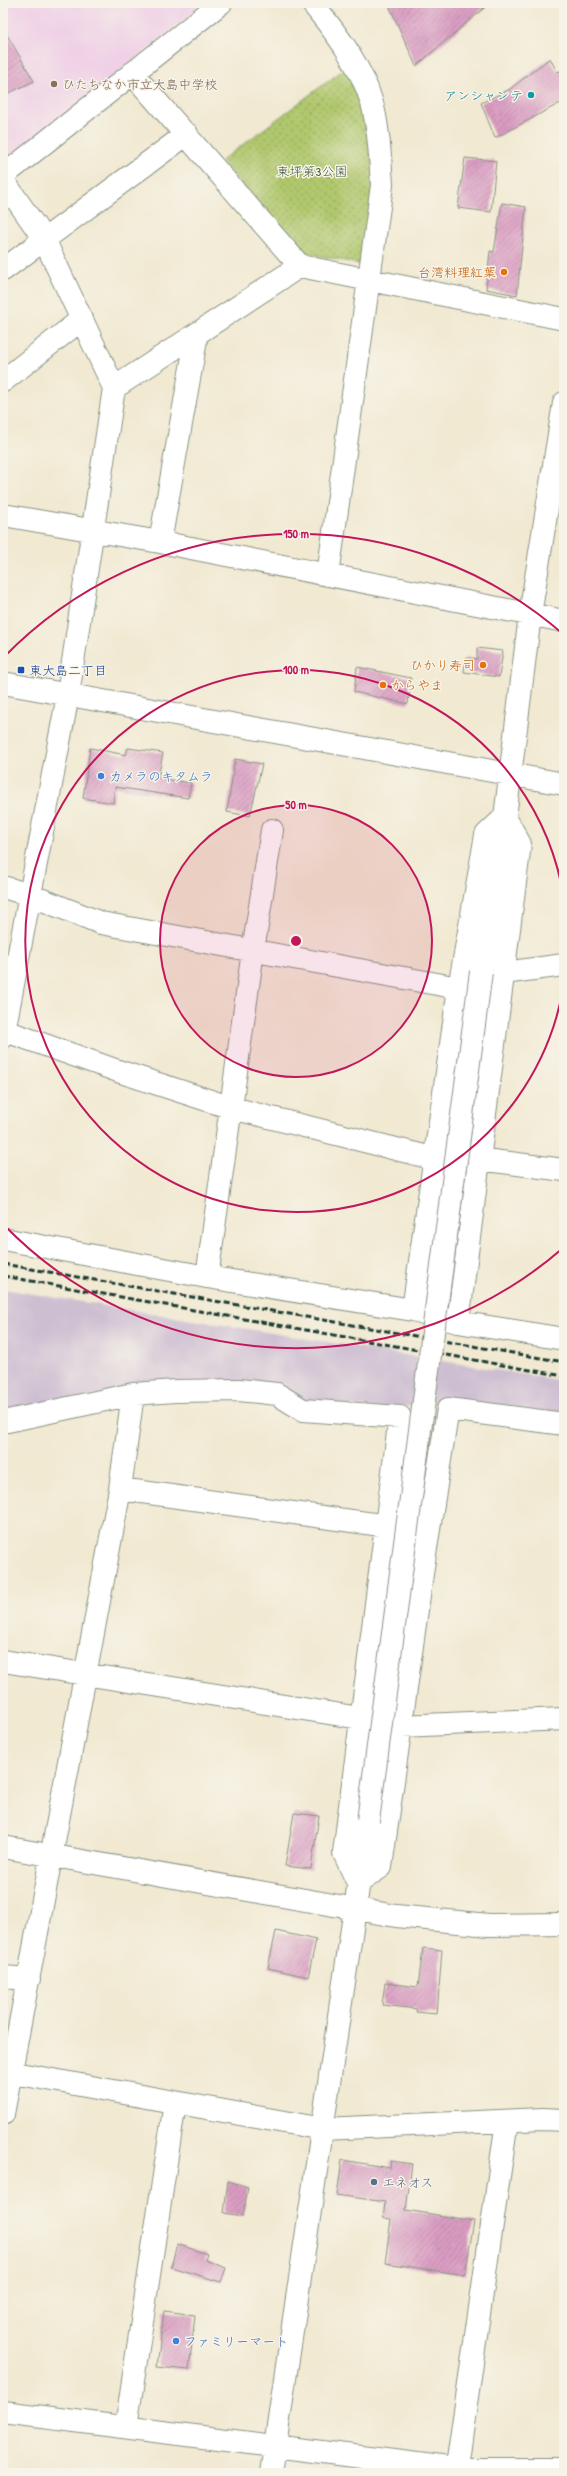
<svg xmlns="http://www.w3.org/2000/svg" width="567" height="2476" viewBox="0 0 567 2476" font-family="'Patrick Hand','Klee One',sans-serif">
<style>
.built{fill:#efd0e6}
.industrial{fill:#cdbed2}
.park{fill:url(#park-dots);stroke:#688250}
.building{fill:url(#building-hatch)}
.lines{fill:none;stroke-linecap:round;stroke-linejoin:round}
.minor-casing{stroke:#889383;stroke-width:24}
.minor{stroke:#fff;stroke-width:22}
.rail{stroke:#1f3d34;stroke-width:3;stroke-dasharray:6 3;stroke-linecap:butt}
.minor-bridge-casing{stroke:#889383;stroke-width:24;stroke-linecap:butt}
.minor-bridge{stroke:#fff;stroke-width:22}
.ring{fill:none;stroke:#c2185b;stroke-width:2}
.education-dot{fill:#8d6e63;stroke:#f7f3e8;stroke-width:1.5}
.culture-dot{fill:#0f9aa8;stroke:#f7f3e8;stroke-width:1.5}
.food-dot{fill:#e8710a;stroke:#f7f3e8;stroke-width:1.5}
.transit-dot{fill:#1a4fb4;stroke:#f7f3e8;stroke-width:1.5}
.shop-dot{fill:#3f7fe0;stroke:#f7f3e8;stroke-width:1.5}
.service-dot{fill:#5c6f8a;stroke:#f7f3e8;stroke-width:1.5}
.labels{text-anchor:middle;stroke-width:3;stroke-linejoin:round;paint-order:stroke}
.education-label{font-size:13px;fill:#785e54;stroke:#f7f3e8;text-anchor:start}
.culture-label{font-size:13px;fill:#0d838f;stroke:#f7f3e8;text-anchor:end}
.park-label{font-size:13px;fill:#3c593f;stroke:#f7f3e8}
.food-label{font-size:13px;fill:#c56008;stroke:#f7f3e8;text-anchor:end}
.transit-label{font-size:13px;fill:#164399;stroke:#f7f3e8;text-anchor:start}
.shop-label{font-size:13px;fill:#366cbe;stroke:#f7f3e8;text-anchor:start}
.service-label{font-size:13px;fill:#4e5e75;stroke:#f7f3e8;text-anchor:start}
.centre{fill:#c2185b;stroke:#f7f3e8;stroke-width:2}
.ring-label{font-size:12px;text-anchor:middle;font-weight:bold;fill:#c2185b;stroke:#f7f3e8;stroke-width:3;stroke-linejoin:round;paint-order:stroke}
</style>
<defs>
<pattern id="park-dots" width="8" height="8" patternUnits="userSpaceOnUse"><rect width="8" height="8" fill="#b0c86d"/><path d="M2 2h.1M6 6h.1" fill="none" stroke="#8fa45a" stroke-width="1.8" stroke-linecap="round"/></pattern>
<pattern id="building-hatch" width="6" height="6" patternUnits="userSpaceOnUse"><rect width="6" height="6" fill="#da9bc2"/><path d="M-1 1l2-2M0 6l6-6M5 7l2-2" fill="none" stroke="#b0809e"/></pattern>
</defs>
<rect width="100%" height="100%" fill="#f7f3e8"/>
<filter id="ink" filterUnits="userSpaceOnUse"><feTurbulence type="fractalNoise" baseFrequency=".025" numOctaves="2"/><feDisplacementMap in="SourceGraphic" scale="8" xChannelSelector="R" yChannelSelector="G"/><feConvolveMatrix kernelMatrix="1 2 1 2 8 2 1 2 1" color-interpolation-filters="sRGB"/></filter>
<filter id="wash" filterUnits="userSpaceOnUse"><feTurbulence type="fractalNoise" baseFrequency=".012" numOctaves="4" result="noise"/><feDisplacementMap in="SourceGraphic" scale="16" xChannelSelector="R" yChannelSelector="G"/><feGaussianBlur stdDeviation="0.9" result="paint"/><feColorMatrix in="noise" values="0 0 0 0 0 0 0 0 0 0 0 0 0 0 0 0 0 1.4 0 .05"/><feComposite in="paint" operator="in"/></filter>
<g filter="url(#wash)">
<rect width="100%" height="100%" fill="#f1e9d2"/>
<path class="built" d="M3 3H205L3 164Z"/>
<path class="industrial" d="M3 1289 564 1381V1414L447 1400 389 1409 304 1403 285 1385 176 1382 3 1411Z"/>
<path class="park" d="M347 67 363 115 375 169 364 265 301 252 221 161Z"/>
<g id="blocks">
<path class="building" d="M388 3H490L416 66Z
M3 28 34 81 3 96Z
M550 58 557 72 564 70V101L495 138 481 103 510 89Z
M465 158 496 161 491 212 458 208Z
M502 203 526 207 517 295 486 289 490 251 494 252Z
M477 648 503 651 499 677 464 672 466 658 477 659Z
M357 667 411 678 408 704 354 692Z
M90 748 126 755 128 748 163 753 158 778 191 783 188 798 115 787 113 803 83 798Z
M235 759 262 764 250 816 227 812Z
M294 1813 319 1816 311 1869 285 1866Z
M276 1931 316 1940 308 1977 268 1968Z
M423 1948 442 1950 437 2014 416 2012 417 2009 382 2005 385 1983 418 1987Z
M342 2160 390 2168 391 2161 412 2164 406 2210 474 2221 465 2275 385 2263 391 2219 383 2218 385 2202 337 2195Z
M228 2181 248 2187 243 2216 224 2213Z
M177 2244 207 2254 205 2260 226 2268 221 2282 171 2267Z
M164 2311 195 2315 189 2370 157 2367Z"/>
</g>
</g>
<g filter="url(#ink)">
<use href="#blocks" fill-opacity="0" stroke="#889383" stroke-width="1"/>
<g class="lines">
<g class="minor-casing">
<path id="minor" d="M312 3C336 33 361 65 372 103 379 129 380 157 382 185L328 575
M132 73 300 266 564 319
M3 176 221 3
M3 180 44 239 114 388 68 695 3 1037
M3 270 187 134
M3 381 82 319
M114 388 300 266
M3 515 160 542 564 621
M160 542 197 334
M3 683 564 784
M3 887 30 895 101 923 459 988
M481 972 505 817 530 615 564 403
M503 973 564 965
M3 1030 118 1071 232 1108 436 1159
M478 1159 564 1170
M3 1239 207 1277 413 1310 458 1322 564 1339
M207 1277 253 951 272 830
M413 1310 459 988 486 835 505 817 520 844 458 1322
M3 1422 133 1394 175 1391 239 1390 277 1394 303 1410 400 1417 344 1853 358 1883 381 1867 423 1567 448 1409 564 1424
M120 1489 388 1526
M3 1661 360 1718
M401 1726 564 1719
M3 1847 396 1916 489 1925 564 1924
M3 1977 29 1979
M3 2071 323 2129 543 2119 564 2120
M3 2114 120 1489 133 1394
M3 2412 457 2469H564
M126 2427 175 2103
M271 2473C305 2256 334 2038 368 1821
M456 2473 507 2121"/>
</g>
<use href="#minor" class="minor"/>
<path class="rail" d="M3 1264 564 1362
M3 1276 564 1376"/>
<g class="minor-bridge-casing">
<path id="minor-bridge" d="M368 1821 481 972"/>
</g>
<use href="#minor-bridge" class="minor-bridge"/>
</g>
</g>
<circle cx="296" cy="941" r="136" fill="#c2185b" fill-opacity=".12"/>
<g class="ring">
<circle cx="296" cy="941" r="136"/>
<path d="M564 983A271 271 0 1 1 564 899"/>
<path d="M563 1248A407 407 0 0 1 3 1224M3 658A407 407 0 0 1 563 634"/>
</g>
<circle class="education-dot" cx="54" cy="84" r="4"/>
<circle class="culture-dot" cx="531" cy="95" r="4"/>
<g class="food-dot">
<circle cx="504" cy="272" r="4"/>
<circle cx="483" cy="665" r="4"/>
<circle cx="383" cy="685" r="4"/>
</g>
<rect class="transit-dot" x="17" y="666" width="8" height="8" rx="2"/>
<g class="shop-dot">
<circle cx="101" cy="776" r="4"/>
<circle cx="176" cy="2341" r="4"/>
</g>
<circle class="service-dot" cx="374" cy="2182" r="4"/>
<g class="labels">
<g class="education-label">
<text x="62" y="89">ひたちなか市立大島中学校</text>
</g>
<g class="culture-label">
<text x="523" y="100">アンシャンテ</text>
</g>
<g class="park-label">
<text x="312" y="176">東坪第3公園</text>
</g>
<g class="food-label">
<text x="496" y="277">台湾料理紅葉</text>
<text x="475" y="670">ひかり寿司</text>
<text x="391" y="690" text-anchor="start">からやま</text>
</g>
<g class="transit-label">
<text x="29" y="675">東大島二丁目</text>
</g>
<g class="shop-label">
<text x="109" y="781">カメラのキタムラ</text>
<text x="184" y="2346">ファミリーマート</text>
</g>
<g class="service-label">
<text x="382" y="2187">エネオス</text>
</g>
</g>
<circle cx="296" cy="941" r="6" class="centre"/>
<g class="ring-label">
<text x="296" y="538">150 m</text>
<text x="296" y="674">100 m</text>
<text x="296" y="809">50 m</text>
</g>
<rect width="567" height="2476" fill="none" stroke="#f7f3e8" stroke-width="16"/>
</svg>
